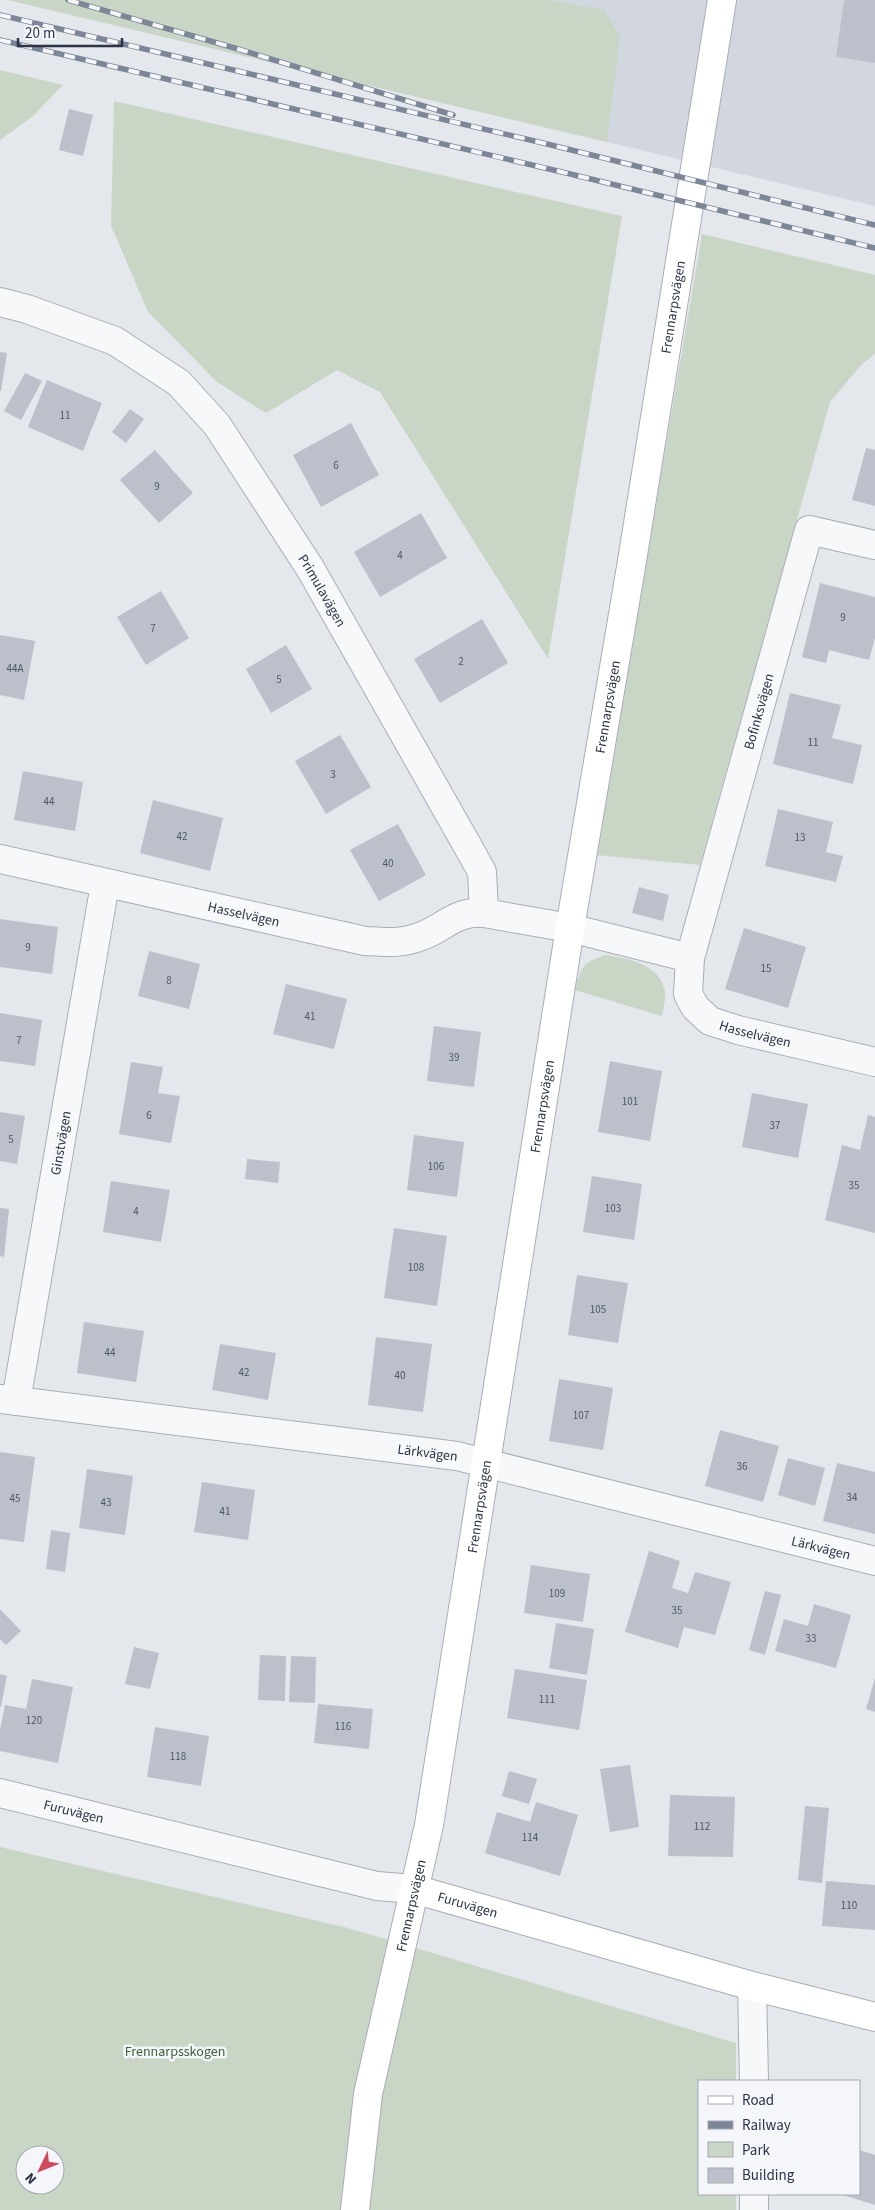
<svg xmlns="http://www.w3.org/2000/svg" width="875" height="2210" viewBox="0 0 875 2210" font-family="'Source Sans 3',sans-serif">
<style>
.built{fill:#d2d6de}
.green{fill:#c9d6c5;fill-rule:evenodd}
.building{fill:#bbc0ca}
.lines{fill:none;stroke-linecap:round;stroke-linejoin:round}
.street-casing{stroke:#a9aeb7;stroke-width:30}
.secondary-casing{stroke:#a9aeb7;stroke-width:30}
.street{stroke:#f7f8fa;stroke-width:28}
.secondary{stroke:#fff;stroke-width:28}
.rail-casing{stroke:#7d8696;stroke-width:5.5}
.rail{stroke:#f4f6f9;stroke-width:4;stroke-dasharray:11;stroke-linecap:butt}
.labels{text-anchor:middle;stroke-width:5;stroke-linejoin:round;paint-order:stroke}
.number-label{font-size:11px;fill:#4f5766}
.street-label{font-size:14px;fill:#2b3445;stroke:#f4f6f9}
.park-label{font-size:14px;fill:#3f6138;stroke:#f4f6f9}
</style>
<rect width="100%" height="100%" fill="#e4e7ec"/>
<path class="built" d="M8 0H875V206L607 142Z"/>
<path class="green" d="M8 0H547L605 10 620 37 607 142Z
M0 70 63 85 32 117 0 140Z
M114 101 622 216 548 659 380 392 337 370 266 413 217 382 148 312 111 225Z
M702 234 875 275V354L861 365 830 402 700 865 596 855Z
M605 955C627 958 661 964 665 992 666 999 663 1009 662 1016L575 990C581 967 582 963 605 955Z
M0 1847 348 1928 736 2043V2081H699V2194H736V2210H0ZM25 2155H55V2185H25Z"/>
<path class="building" d="M844 0H875V63L836 57Z
M69 109 93 115 83 156 59 150Z
M0 352 7 353 1 391H0Z
M25 373 42 381 21 420 4 411Z
M47 380 102 403 83 451 28 427Z
M130 409 144 419 126 443 112 432Z
M351 423 379 475 321 507 293 455Z
M866 448 875 450V506L852 500Z
M155 450 193 493 159 523 120 480Z
M421 513 447 558 380 597 354 552Z
M820 583 875 597V638L869 660 829 650 826 663 802 657Z
M161 591 189 638 146 665 117 617Z
M482 619 508 663 440 703 414 659Z
M0 635 35 641 24 700 0 695Z
M286 645 312 689 271 713 246 669Z
M790 693 841 705 832 738 862 745 853 784 773 764Z
M340 735 371 787 326 814 295 761Z
M23 771 83 782 75 831 14 820Z
M153 800 223 818 210 871 140 853Z
M778 809 833 822 826 852 843 856 836 882 765 866Z
M398 824 426 875 379 901 350 850Z
M639 887 669 895 663 921 632 913Z
M0 919 58 927 52 974 0 967Z
M744 928 806 947 788 1008 725 989Z
M149 951 200 964 189 1009 138 996Z
M286 984 347 999 334 1049 273 1034Z
M0 1013 42 1020 35 1066 0 1061Z
M434 1026 481 1032 474 1087 427 1081Z
M610 1061 662 1071 650 1141 598 1132Z
M131 1062 163 1067 158 1093 180 1096 171 1143 119 1134Z
M752 1093 808 1104 798 1158 742 1147Z
M0 1112 25 1116 17 1164 0 1161Z
M868 1115 875 1117V1233L825 1220 842 1145 860 1150Z
M414 1135 464 1142 457 1197 407 1190Z
M247 1159 280 1162 278 1183 245 1179Z
M592 1176 642 1184 634 1240 583 1232Z
M111 1181 170 1190 161 1242 103 1232Z
M0 1208 9 1209 4 1257 0 1256Z
M394 1228 447 1236 437 1306 384 1298Z
M577 1275 628 1283 618 1343 568 1335Z
M84 1322 144 1331 136 1382 77 1373Z
M376 1337 432 1344 423 1412 368 1405Z
M220 1344 276 1353 268 1400 212 1390Z
M559 1379 613 1388 603 1450 549 1441Z
M720 1430 779 1446 763 1502 705 1486Z
M0 1452 35 1457 24 1542 0 1539Z
M788 1458 825 1468 815 1506 778 1495Z
M837 1463 875 1472V1534L823 1521Z
M87 1469 133 1476 125 1535 79 1528Z
M202 1482 255 1490 248 1540 194 1532Z
M51 1530 70 1533 65 1572 46 1569Z
M649 1551 680 1561 672 1588 688 1593 695 1572 731 1582 715 1635 684 1627 678 1648 625 1632Z
M531 1565 590 1574 583 1622 524 1613Z
M765 1591 781 1595 765 1655 749 1650Z
M814 1604 851 1615 836 1668 775 1651 784 1619 808 1626Z
M0 1609 21 1631 6 1645 0 1639Z
M556 1623 594 1629 587 1675 549 1668Z
M134 1647 159 1653 150 1689 125 1684Z
M260 1655 286 1656 285 1701 258 1700Z
M291 1656 316 1657 315 1703 289 1702Z
M515 1669 587 1680 579 1730 507 1718Z
M0 1674 7 1676 1 1707H0Z
M875 1678V1712L866 1709Z
M32 1679 73 1687 58 1763 0 1751V1730L5 1705 26 1709Z
M318 1704 373 1709 369 1749 314 1743Z
M155 1727 209 1736 201 1786 147 1777Z
M630 1765 639 1827 610 1832 600 1769Z
M509 1771 537 1779 529 1804 502 1796Z
M670 1795 735 1797 733 1857 668 1856Z
M536 1802 578 1815 560 1876 485 1853 497 1812 530 1822Z
M805 1806 829 1808 822 1883 798 1880Z
M826 1881 875 1885V1930L822 1926Z
M859 2150 875 2155V2205L840 2194H859Z"/>
<g class="lines">
<g class="street-casing">
<g id="street">
<path id="s1" d="M0 302 27 309 115 341 179 383 217 425 310 568 471 852 482 872 484 913 570 928 690 958 688 994 695 1007 710 1021 738 1030 875 1062"/>
<path id="s2" d="M0 859 365 941C383 942 401 944 419 937 444 929 453 911 484 913"/>
<path id="s3" d="M690 958 809 530 875 545"/>
<path id="s4" d="M0 1399 457 1456 875 1561"/>
<path id="s5" d="M16 1401 105 884"/>
<path id="s6" d="M0 1793 377 1886 414 1889"/>
<path d="M752 1986 754 2081"/>
<path d="M754 2194V2210"/>
</g>
</g>
<g class="secondary-casing">
<g id="secondary">
<path id="s7" d="M414 1889 752 1986 875 2017"/>
<path id="s8" d="M355 2210 368 2094 429 1825 570 928 632 561 722 0"/>
</g>
</g>
<use href="#street" class="street"/>
<use href="#secondary" class="secondary"/>
<g class="rail-casing">
<path id="rail" d="M68 0 238 49 453 115
M0 15 543 143 875 225
M0 40 562 172 875 248"/>
</g>
<use href="#rail" class="rail"/>
</g>
<g class="labels">
<g class="number-label">
<text x="65" y="419">11</text>
<text x="336" y="469">6</text>
<text x="157" y="490">9</text>
<text x="400" y="559">4</text>
<text x="843" y="621">9</text>
<text x="153" y="632">7</text>
<text x="461" y="665">2</text>
<text x="15" y="672">44A</text>
<text x="279" y="683">5</text>
<text x="813" y="746">11</text>
<text x="333" y="778">3</text>
<text x="49" y="805">44</text>
<text x="182" y="840">42</text>
<text x="800" y="841">13</text>
<text x="388" y="867">40</text>
<text x="28" y="951">9</text>
<text x="766" y="972">15</text>
<text x="169" y="984">8</text>
<text x="310" y="1020">41</text>
<text x="19" y="1044">7</text>
<text x="454" y="1061">39</text>
<text x="630" y="1105">101</text>
<text x="149" y="1119">6</text>
<text x="775" y="1129">37</text>
<text x="11" y="1143">5</text>
<text x="436" y="1170">106</text>
<text x="854" y="1189">35</text>
<text x="613" y="1212">103</text>
<text x="136" y="1215">4</text>
<text x="416" y="1271">108</text>
<text x="598" y="1313">105</text>
<text x="110" y="1356">44</text>
<text x="244" y="1376">42</text>
<text x="400" y="1379">40</text>
<text x="581" y="1419">107</text>
<text x="742" y="1470">36</text>
<text x="852" y="1501">34</text>
<text x="15" y="1502">45</text>
<text x="106" y="1506">43</text>
<text x="225" y="1515">41</text>
<text x="557" y="1597">109</text>
<text x="677" y="1614">35</text>
<text x="811" y="1642">33</text>
<text x="547" y="1703">111</text>
<text x="34" y="1724">120</text>
<text x="343" y="1730">116</text>
<text x="178" y="1760">118</text>
<text x="702" y="1830">112</text>
<text x="530" y="1841">114</text>
<text x="849" y="1909">110</text>
</g>
<g class="street-label">
<text dy="5" stroke="none"><textPath href="#s8" startOffset="1930">Frennarpsvägen</textPath></text>
<text dy="5" stroke="none"><textPath href="#s1" startOffset="451">Primulavägen</textPath></text>
<text dy="5" stroke="none"><textPath href="#s8" startOffset="1525">Frennarpsvägen</textPath></text>
<text dy="5" stroke="none"><textPath href="#s3" startOffset="256">Bofinksvägen</textPath></text>
<text dy="5" stroke="none"><textPath href="#s2" startOffset="250">Hasselvägen</textPath></text>
<text dy="5" stroke="none"><textPath href="#s1" startOffset="1145">Hasselvägen</textPath></text>
<text dy="5" stroke="none"><textPath href="#s8" startOffset="1120">Frennarpsvägen</textPath></text>
<text dy="5" stroke="none"><textPath href="#s5" startOffset="262">Ginstvägen</textPath></text>
<text dy="5" stroke="none"><textPath href="#s4" startOffset="431">Lärkvägen</textPath></text>
<text dy="5" stroke="none"><textPath href="#s8" startOffset="715">Frennarpsvägen</textPath></text>
<text dy="5" stroke="none"><textPath href="#s4" startOffset="836">Lärkvägen</textPath></text>
<text dy="5" stroke="none"><textPath href="#s6" startOffset="76">Furuvägen</textPath></text>
<text dy="5" stroke="none"><textPath href="#s8" startOffset="310">Frennarpsvägen</textPath></text>
<text dy="5" stroke="none"><textPath href="#s7" startOffset="56">Furuvägen</textPath></text>
</g>
<g class="park-label">
<text x="175" y="2056">Frennarpsskogen</text>
</g>
</g>
<rect x="698" y="2080" width="162" height="115" fill="#f4f6f9" stroke="#a4a8b1"/>
<rect x="708" y="2096" width="25" height="8" fill="#ffffff" stroke="#a4a8b1"/>
<text x="742" y="2105" font-size="15" fill="#2b3445">Road</text>
<rect x="708" y="2121" width="25" height="8" fill="#7d8696" stroke="#a4a8b1"/>
<text x="742" y="2130" font-size="15" fill="#2b3445">Railway</text>
<rect x="708" y="2142" width="25" height="15" fill="#c9d6c5" stroke="#a4a8b1"/>
<text x="742" y="2155" font-size="15" fill="#2b3445">Park</text>
<rect x="708" y="2168" width="25" height="15" fill="#bbc0ca" stroke="#a4a8b1"/>
<text x="742" y="2180" font-size="15" fill="#2b3445">Building</text>
<g transform="translate(40 2170) rotate(227)"><circle r="24" fill="#f4f6f9" stroke="#a4a8b1"/>
<path d="M0-4L9 19L0 12L-9 19Z" fill="#d1495b"/>
<text y="-8" font-size="14" font-weight="bold" text-anchor="middle" fill="#2b3445">N</text>
</g>
<path d="M18 38v8h104v-8" fill="none" stroke="#2b3445" stroke-width="2.5"/>
<text x="25" y="38" font-size="15" fill="#2b3445" stroke="#f4f6f9" stroke-width="4" paint-order="stroke">20 m</text>
</svg>
